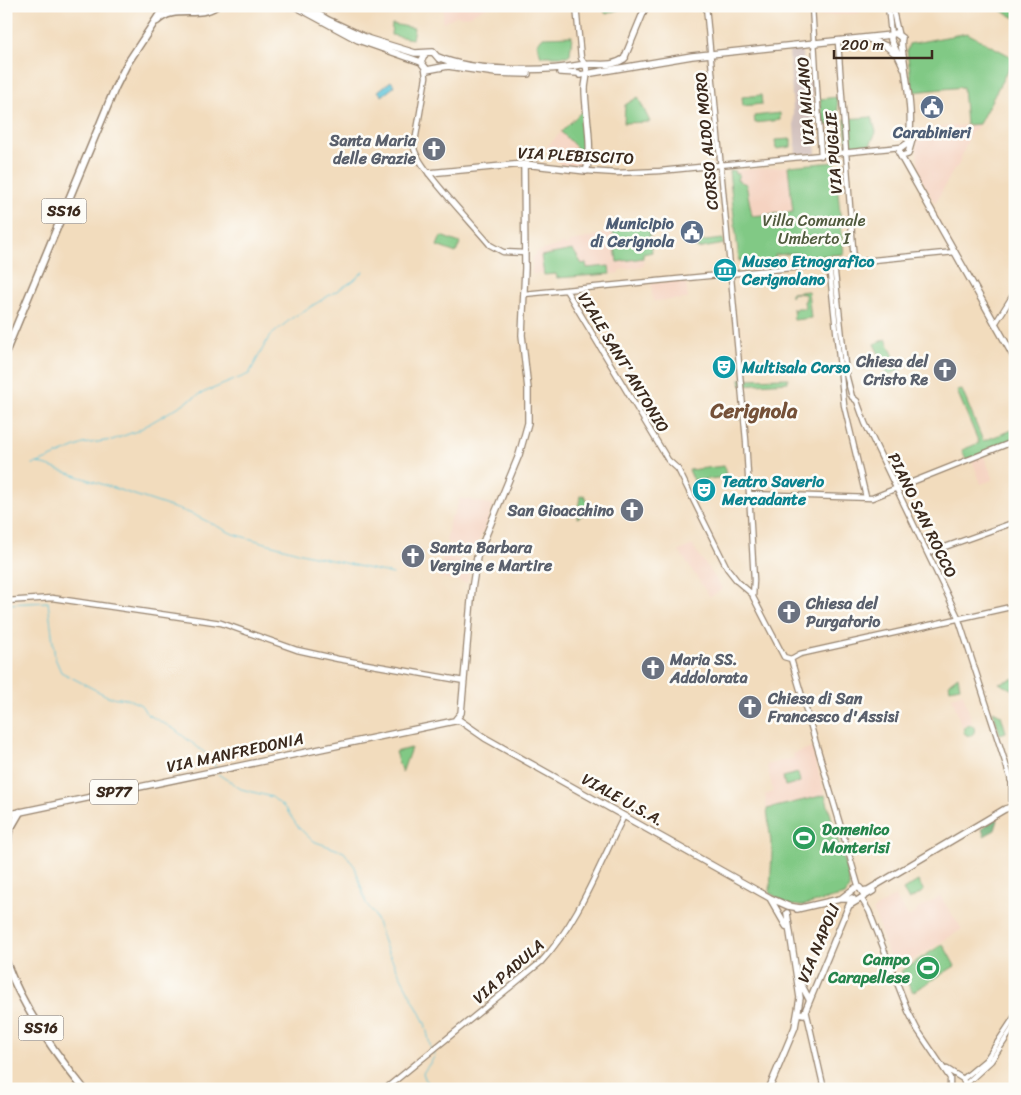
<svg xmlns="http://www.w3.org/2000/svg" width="1021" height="1095" viewBox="0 0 1021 1095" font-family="Sriracha,sans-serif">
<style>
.built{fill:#f5d3c1}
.industrial{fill:#d1c0bc}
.green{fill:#81c985;stroke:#5e7a52}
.forest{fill:#68ad72;stroke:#526c48}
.water{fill:#5bc3d8;stroke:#4b767b}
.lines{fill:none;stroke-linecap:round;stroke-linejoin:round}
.stream{stroke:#5bc3d8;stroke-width:1}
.minor-casing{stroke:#96836e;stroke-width:7}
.major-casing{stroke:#96836e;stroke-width:8}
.highway-casing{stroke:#96836e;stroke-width:9}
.minor{stroke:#fff;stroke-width:4.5}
.major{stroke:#fff;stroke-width:5.5}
.highway{stroke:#fff;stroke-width:6}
.labels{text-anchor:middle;stroke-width:5;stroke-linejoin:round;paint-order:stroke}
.shield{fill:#fdfcf7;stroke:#75695f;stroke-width:1}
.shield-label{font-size:15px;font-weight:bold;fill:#3b2a1e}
.street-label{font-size:16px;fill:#3b2a1e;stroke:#fdfcf7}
.service-label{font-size:16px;font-weight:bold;fill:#4e5e75;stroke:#fdfcf7}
.worship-label{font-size:16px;font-weight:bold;fill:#5b616d;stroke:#fdfcf7;text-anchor:start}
.park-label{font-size:16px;fill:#505a3d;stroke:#fdfcf7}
.culture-label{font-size:16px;font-weight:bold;fill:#0d838f;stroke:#fdfcf7;text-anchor:start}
.leisure-label{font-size:16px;font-weight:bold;fill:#27864d;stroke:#fdfcf7;text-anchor:start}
.district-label{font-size:21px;font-weight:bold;fill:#755138;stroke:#fdfcf7}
</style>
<rect width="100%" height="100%" fill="#fdfcf7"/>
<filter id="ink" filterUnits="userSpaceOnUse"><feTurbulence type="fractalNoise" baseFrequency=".02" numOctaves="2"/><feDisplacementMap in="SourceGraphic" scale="10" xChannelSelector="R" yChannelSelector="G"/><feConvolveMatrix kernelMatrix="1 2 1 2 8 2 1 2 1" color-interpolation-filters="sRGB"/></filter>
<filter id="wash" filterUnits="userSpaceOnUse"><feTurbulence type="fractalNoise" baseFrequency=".0096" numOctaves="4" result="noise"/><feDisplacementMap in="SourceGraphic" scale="20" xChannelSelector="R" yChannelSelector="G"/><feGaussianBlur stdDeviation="1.12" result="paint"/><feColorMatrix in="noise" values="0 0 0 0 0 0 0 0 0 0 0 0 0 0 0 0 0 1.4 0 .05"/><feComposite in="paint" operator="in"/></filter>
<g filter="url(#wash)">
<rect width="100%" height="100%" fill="#f2dcbd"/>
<path class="built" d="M444 6H488L467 17 456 16 444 22H442Z
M818 6H863L860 13 818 16Z
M979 124 975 130 971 132 958 166 954 169 935 204 919 175 915 129Z
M561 132 586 157 585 167 561 165 545 149Z
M788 166 793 212 734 219 729 171Z
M648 225 652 252 643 254 644 266 619 270V273L584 277 583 275 557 278 556 274H532V258L537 252 564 243 565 246 568 245V243L608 232Z
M686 280 688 299 653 301 651 283Z
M983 455 993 477 992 480 981 484 972 460Z
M460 498 494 505 476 549 446 542 450 518 454 514Z
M692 545 723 589 710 597 679 551Z
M443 556 472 562 467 583 439 577Z
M963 693 972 722 961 726 952 697Z
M812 747 825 795 767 809 765 795 773 792 767 765 794 758 793 754Z
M895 896 909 917 917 912 916 910 940 896 962 929 894 972 873 910Z"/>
<path class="industrial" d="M801 50 805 65 794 67 795 77H797L798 82 812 81 816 154 796 155 789 51Z"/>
<path class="green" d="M601 6H628L606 14Z
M993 6H1015V18Z
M392 24 414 28 412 39 391 35Z
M967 33 1014 58 979 124 966 125 963 87 913 92 907 51 909 44Z
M572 36 570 54 567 56H541L537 44 543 37Z
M761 95 762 104 743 106 742 97Z
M638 97 650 122 624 123 625 105Z
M837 97 839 124 823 125 820 99Z
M583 110 586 157 561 132Z
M780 113V120L755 123 754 116Z
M872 117 876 132 870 145 847 147 845 119Z
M791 139V147L776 149 775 140Z
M835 162 844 254 797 258 796 253 775 255V261L744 265 743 260 739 261 729 171 734 170 735 174H739L737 180 746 184 752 216 793 212 788 166Z
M648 225 652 252 643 254V258L617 262 613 231Z
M441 236 460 243 456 253 437 246Z
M723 239 724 244 697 249 696 242Z
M573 250 582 264 586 263 587 268 609 266 610 274 557 278 556 274 544 275 541 256Z
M808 291 811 318 794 320 793 308 795 311 796 308H805L804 301 806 300 805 294 793 293 791 297V293Z
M886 339 896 361 885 366 874 344Z
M897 362 900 370 888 375 885 368Z
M788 378V382L741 385 740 379Z
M962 390 983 441 1015 429V441L966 460 962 450 979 443 957 391Z
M724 466 726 469 725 477 694 481 689 470Z
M584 495 592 510 577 518 580 496Z
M958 676 960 687 950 689 949 683Z
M1015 678 1013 690 999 683Z
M993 711 1001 715 1006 732 1000 734Z
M963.5 730a5.5 5.5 0 1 1 11 0a5.5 5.5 0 1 1-11 0Z
M411 748 402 773 395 752Z
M798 773 800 782 785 786 783 777Z
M825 795 849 879V888L845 895 801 906 789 905 770 893 772 851 767 809Z
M918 881 924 891 909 900 903 890Z
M943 944 955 966 913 992 901 971Z"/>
<path class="forest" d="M996 819 998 820 995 830 984 836 982 828Z"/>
<path class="water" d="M391 81 395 86 382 96 378 91Z"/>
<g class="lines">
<path class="stream" d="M38 463 83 444 112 440 137 431 200 394 249 374 269 337 292 318 353 281 364 271
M33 464 38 463 192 514 233 534 309 555 393 574
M6 604 48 602 55 658 61 672 109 697 128 699 141 705 147 714 174 729 209 756 216 768
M218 774 241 789 272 797 286 809 298 827 313 841 344 852 355 867 366 903 374 914 387 950 425 1023 431 1049
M429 1089 423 1073 435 1056 433 1053"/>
</g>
</g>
<g filter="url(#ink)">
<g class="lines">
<g class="minor-casing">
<path id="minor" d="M576 6 581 58 586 66
M706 6 746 440 754 580 753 597 784 657 791 659
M812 6 821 156
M888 6 891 35
M892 6 898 33
M838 42 854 262
M425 69 426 77 414 148C418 168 474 225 490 245L503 252 525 253
M586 171 617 173 660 171 901 147
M829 264 844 405 866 497
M834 264 846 374 852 397
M566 290 668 460 678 469 727 568 738 582 752 594
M524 294 955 252
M995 324 1015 292
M852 397 857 401 865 423 958 617 1011 780
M749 494 872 498 1015 441
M928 553 1015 522
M6 601 52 598 221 623 297 650 338 659 464 681
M791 659 859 888
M791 659 800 654 827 648 1015 606
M861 898 869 911 908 1011 917 1029 950 1078V1089
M806 1010 824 1089
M947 1069 963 1079 966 1089
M963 1079 986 1060 1015 1016
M966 1084 991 1061 1015 1025
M385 1089 541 962C579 921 599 865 624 816"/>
</g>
<g class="major-casing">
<path id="major" d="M295 6 358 40 421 62
M305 6 328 20 369 39 415 53 433 52 439 59
M869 39 886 46 897 55
M425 54 421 62 427 70 448 66 496 73 528 74
M438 57C472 72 544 72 580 65 595 62 610 69 625 58
M624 59 646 6
M905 70 891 40V35L895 33 902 38C900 45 903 53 904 61 907 84 914 121 908 143L900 149 899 153 1015 359
M560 72 578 73
M580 75 692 56 891 35
M902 156 908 154 912 140
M429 173 524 164 586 171C594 151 585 112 585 89 585 81 589 73 586 66
M456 719 461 713 472 589 477 557 519 455 528 423V389L522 335 525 268 524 164
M1014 784 1011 780 1015 774
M1012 800V783
M6 815 459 720 485 738 770 898 788 906 800 908
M862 891 868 890 1005 809 1012 807
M842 898 855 888H860L863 893
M771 900 786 926
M850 905 873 891
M797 909 840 899H853
M801 984 809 999
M798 1013 804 1014 852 898
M769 1089 795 1027 800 998 787 913"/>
</g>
<g class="highway-casing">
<path id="highway" d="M157 21C175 4 197 19 216 6
M6 351 115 88 127 64 165 6
M8 830 7 818 9 814
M6 858 9 831 20 812
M6 962C23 1008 53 1051 84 1089"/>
</g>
<use href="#minor" class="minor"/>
<use href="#major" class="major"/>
<use href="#highway" class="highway"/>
</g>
</g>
<defs>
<g id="civic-disc" transform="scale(1.25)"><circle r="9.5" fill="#5c6f8a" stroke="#fdfcf7"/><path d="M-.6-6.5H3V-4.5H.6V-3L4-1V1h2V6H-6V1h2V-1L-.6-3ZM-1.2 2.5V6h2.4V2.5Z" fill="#fff"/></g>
<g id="church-disc" transform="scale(1.25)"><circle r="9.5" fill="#6b7280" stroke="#fdfcf7"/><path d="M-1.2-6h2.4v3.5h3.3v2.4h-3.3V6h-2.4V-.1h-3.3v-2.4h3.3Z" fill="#fff"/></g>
<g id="museum-disc" transform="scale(1.25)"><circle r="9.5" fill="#0f9aa8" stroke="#fdfcf7"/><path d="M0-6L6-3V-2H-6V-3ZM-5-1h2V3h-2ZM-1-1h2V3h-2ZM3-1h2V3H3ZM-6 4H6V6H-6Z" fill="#fff"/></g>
<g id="theatre-disc" transform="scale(1.25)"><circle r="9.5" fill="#0f9aa8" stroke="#fdfcf7"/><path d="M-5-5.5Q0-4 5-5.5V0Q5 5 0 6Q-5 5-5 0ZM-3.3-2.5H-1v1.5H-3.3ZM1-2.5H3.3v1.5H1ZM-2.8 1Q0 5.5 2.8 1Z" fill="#fff"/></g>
<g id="stadium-disc" transform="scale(1.25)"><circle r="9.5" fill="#2e9e5b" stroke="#fdfcf7"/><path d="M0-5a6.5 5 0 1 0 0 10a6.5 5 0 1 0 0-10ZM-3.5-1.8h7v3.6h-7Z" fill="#fff"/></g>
</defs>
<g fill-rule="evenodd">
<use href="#civic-disc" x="932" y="107"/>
<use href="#church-disc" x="434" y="149"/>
<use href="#civic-disc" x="692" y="232"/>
<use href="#museum-disc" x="725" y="270"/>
<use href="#theatre-disc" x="724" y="367"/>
<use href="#church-disc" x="945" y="370"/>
<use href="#theatre-disc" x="704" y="490"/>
<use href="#church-disc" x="632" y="510"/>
<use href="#church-disc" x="413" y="556"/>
<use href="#church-disc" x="789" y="612"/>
<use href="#church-disc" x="653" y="668"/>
<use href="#church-disc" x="750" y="707"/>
<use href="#stadium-disc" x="804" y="838"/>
<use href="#stadium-disc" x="928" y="968"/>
</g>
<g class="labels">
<g class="shield">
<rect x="41.5" y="198.5" width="45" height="25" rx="4"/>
<rect x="90" y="779.5" width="48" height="25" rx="4"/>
<rect x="18.5" y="1015.5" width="45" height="25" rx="4"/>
</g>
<g class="shield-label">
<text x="64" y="216">SS16</text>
<text x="114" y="797">SP77</text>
<text x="41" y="1033">SS16</text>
</g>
<g class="street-label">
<text transform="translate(805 101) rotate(-94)" y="6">VIA MILANO</text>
<text transform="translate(706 141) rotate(-95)" y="6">CORSO ALDO MORO</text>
<text transform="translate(833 153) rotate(-94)" y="6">VIA PUGLIE</text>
<text transform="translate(576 155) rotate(3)" y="6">VIA PLEBISCITO</text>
<text transform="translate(624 362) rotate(59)" y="6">VIALE SANT'ANTONIO</text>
<text transform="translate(923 515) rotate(64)" y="6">PIANO SAN ROCCO</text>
<text transform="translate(235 752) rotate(-12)" y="6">VIA MANFREDONIA</text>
<text transform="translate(623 799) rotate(29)" y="6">VIALE U.S.A.</text>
<text transform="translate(818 943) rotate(-67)" y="6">VIA NAPOLI</text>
<text transform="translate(508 971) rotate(-41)" y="6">VIA PADULA</text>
</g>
<g class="service-label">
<text x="932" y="138">Carabinieri</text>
<text x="674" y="229" text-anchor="end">Municipio<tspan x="674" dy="18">di Cerignola</tspan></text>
</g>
<g class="worship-label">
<text x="416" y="146" text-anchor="end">Santa Maria<tspan x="416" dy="18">delle Grazie</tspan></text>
<text x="928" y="367" text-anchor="end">Chiesa del<tspan x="928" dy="18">Cristo Re</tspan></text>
<text x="614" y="516" text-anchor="end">San Gioacchino</text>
<text x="430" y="553">Santa Barbara<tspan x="430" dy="18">Vergine e Martire</tspan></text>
<text x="806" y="609">Chiesa del<tspan x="806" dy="18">Purgatorio</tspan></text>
<text x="670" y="665">Maria SS.<tspan x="670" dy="18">Addolorata</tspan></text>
<text x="768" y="704">Chiesa di San<tspan x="768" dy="18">Francesco d'Assisi</tspan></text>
</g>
<g class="park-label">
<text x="814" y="226">Villa Comunale<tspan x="814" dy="18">Umberto I</tspan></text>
</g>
<g class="culture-label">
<text x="742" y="267">Museo Etnografico<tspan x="742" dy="18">Cerignolano</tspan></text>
<text x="742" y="373">Multisala Corso</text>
<text x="722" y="487">Teatro Saverio<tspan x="722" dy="18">Mercadante</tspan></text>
</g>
<g class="leisure-label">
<text x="822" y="835">Domenico<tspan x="822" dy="18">Monterisi</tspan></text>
<text x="910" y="965" text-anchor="end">Campo<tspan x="910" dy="18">Carapellese</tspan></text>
</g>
<g class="district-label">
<text x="754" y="418">Cerignola</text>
</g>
</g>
<rect width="1021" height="1095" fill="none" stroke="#fdfcf7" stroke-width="25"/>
<path d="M834 50v8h98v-8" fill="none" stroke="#3b2a1e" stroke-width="2.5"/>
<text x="841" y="50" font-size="15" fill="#3b2a1e" stroke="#fdfcf7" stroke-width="4" paint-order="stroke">200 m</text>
</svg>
